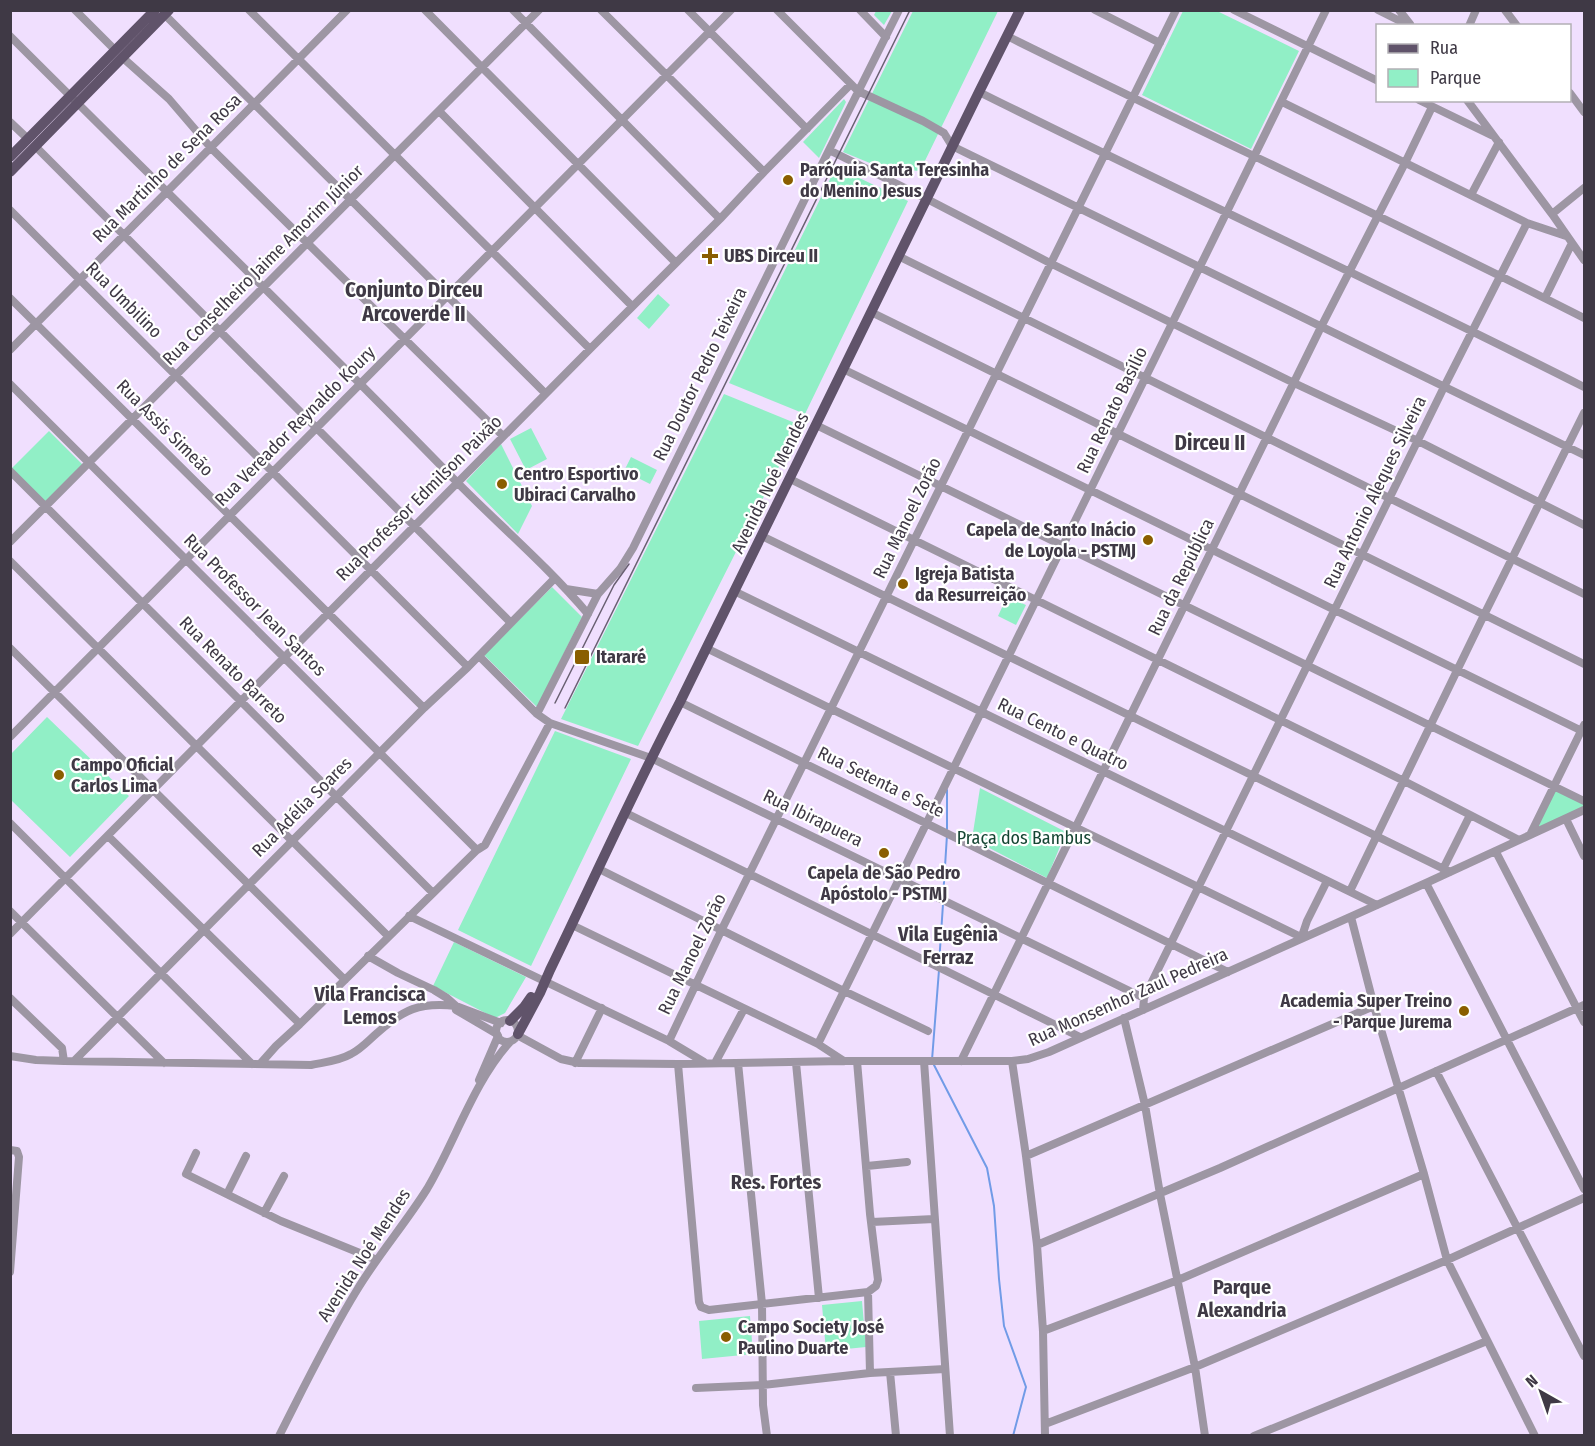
<svg xmlns="http://www.w3.org/2000/svg" width="1595" height="1446" viewBox="0 0 1595 1446" font-family="'Fira Sans Condensed',sans-serif">
<style>
.green{fill:#91efc6}
.lines{fill:none;stroke-linecap:round;stroke-linejoin:round}
.stream{stroke:#719be7;stroke-width:2}
.minor{stroke:#9d96a3;stroke-width:8}
.major{stroke:#60536a;stroke-width:10}
.tram{stroke:#696071;stroke-width:1.5}
.poi-dot{fill:#8a5e00;stroke:#fff;stroke-width:2}
.labels{text-anchor:middle;stroke-width:4.5;stroke-linejoin:round;paint-order:stroke}
.street-label{font-size:18px;fill:#3f3945;stroke:#fff}
.poi-label{font-size:18px;font-weight:bold;fill:#3f3945;stroke:#fff;text-anchor:start}
.park-label{font-size:18px;fill:#154533;stroke:#fff}
.neighbourhood-label{font-size:20px;font-weight:bold;fill:#3f3945;stroke:#fff}
.quarter-label{font-size:21px;font-weight:bold;fill:#3f3945;stroke:#fff}
</style>
<rect width="100%" height="100%" fill="#f0dffe"/>
<path class="green" d="M876 11H892L884 25 874 15Z
M913 11H998L920 171 882 168 843 152Z
M1183 11H1217L1299 51 1251 149 1142 95Z
M844 99 846 102 819 158 803 142Z
M836 167 908 201 805 414 729 383Z
M658 294 670 305 649 329 637 318Z
M724 394 800 425 638 746 561 719Z
M531 428 547 459 526 470 510 439Z
M49 431 83 465 44 503 11 469Z
M501 444 532 506 518 534 466 481Z
M631 457 657 470 650 484 624 471Z
M552 587 582 617 537 707 484 655Z
M1007 597 1026 605 1016 625 998 616Z
M47 717 129 796 70 857 11 800V754Z
M555 731 631 759 531 966 458 930Z
M1553 786 1584 801V810L1530 835Z
M980 788 1066 832 1047 878 972 839Z
M454 942 526 977 505 1013 495 1018 433 986Z
M862 1301 866 1347 826 1351 822 1305Z
M750 1316 753 1354 702 1359 699 1321Z"/>
<g class="lines">
<path class="stream" d="M947 790V829
M943 898 947 835
M939 964 943 904
M932 1060 939 970
M934 1065 987 1168 994 1206 999 1279 1004 1326 1026 1387 1013 1436"/>
<path class="minor" d="M75 10 115 50
M249 10 590 349
M425 10 676 263
M513 10 720 219
M601 10 764 172
M688 10 807 129
M777 10 858 91 923 121 944 133 952 146 1584 455
M860 10 886 37
M1095 10 1160 43
M1234 10 1378 81
M1378 10 1410 26
M1399 10 1410 24
M1505 10 1517 26
M165 15 545 393
M1469 26 1476 10
M10 36C156 182 304 325 447 472 493 520 545 563 588 614
M1007 36C1199 131 1393 221 1584 318
M123 58 169 99 211 148 503 436
M979 92C1180 192 1384 286 1584 387
M1570 93 1584 112
M1419 100 1491 135
M1467 100 1552 214 1584 260
M1282 102 1527 223 1566 236
M439 111 632 306
M10 122 28 139
M36 147 511 623
M829 150 927 199 1050 263 1294 383 1418 441 1584 525
M1471 195 1499 142
M10 210 468 667
M1552 214 1584 188
M898 256 1584 594
M10 298 424 708
M1545 298 1572 243
M871 312 1584 664
M10 350 347 10
M843 369 1584 732
M10 384 477 850
M816 425 1584 801
M10 471 433 893
M790 479 1404 781 1519 840
M762 536 1450 872
M10 542 539 10
M10 561 388 936
M566 589 598 594
M734 591 1377 905
M10 648 345 980
M706 648 1301 937
M479 656 537 714 550 723 651 758 1144 998
M680 702 1228 972
M537 714 598 594 620 569 633 548 829 150 899 10
M10 737 731 10
M626 813 1080 1037
M1566 819 1584 856
M10 823 252 1064
M1530 835 1584 725
M108 836 300 1024
M1496 852 1584 1022
M599 869 844 991 928 1031
M1443 869 1470 815
M1426 883 1584 1189
M1350 891 1484 615 1584 413
M10 911 164 1063
M409 916 669 1041 704 1062
M1351 917 1374 1006 1424 1174 1447 1260 1535 1436
M572 925 818 1044 844 1061
M10 934 590 349 720 219 764 172 851 84
M1301 939 1307 921 1327 881
M368 956 398 973 434 990 447 998 456 1006 501 1023
M10 998 62 1048 64 1061
M456 1010 497 1034
M1143 1010 1144 998 1444 387 1527 223
M1124 1018 1145 1105 1160 1194 1195 1367 1205 1436
M496 1031a11 11 0 1 1 22 0a11 11 0 1 1-22 0Z
M517 1035 561 1059 579 1063 678 1064 844 1061H1012L1028 1059 1049 1052 1426 883 1584 810
M669 1041 722 929 1176 10
M818 1044 1326 10
M10 1056 36 1060 64 1061 311 1065C325 1062 339 1061 351 1054 361 1049 368 1041 376 1034 404 1009 419 1002 456 1006
M74 1061 424 708 468 667 555 578
M924 1061 950 1436
M961 1061 1321 327 1405 163 1432 107
M1012 1061 1026 1156 1037 1245 1043 1331 1045 1436
M575 1063 602 1008
M715 1063 744 1009
M738 1063 762 1304 763 1405 767 1436
M796 1063 819 1298
M260 1064 276 1046 300 1024 477 850 485 845 550 723
M678 1064 699 1302 701 1307 709 1310 868 1292 876 1286 878 1280 870 1214 857 1061
M1436 1071 1584 1356
M479 1080 498 1036
M10 1150 17 1151 19 1157 10 1272
M196 1153 186 1174 281 1221 377 1260
M1026 1156 1374 1006
M867 1166 907 1162
M227 1194 246 1156
M264 1213 284 1176
M872 1222 934 1219
M1037 1245 1220 1168 1584 1005
M868 1292 870 1373
M1043 1331 1178 1280 1424 1174
M890 1372 896 1436
M696 1388 763 1385 870 1373 945 1369
M1045 1424 1195 1367 1447 1260 1584 1198
M279 1436C304 1387 328 1337 357 1290 378 1255 405 1224 427 1189 455 1142 474 1081 510 1042
M1254 1436 1487 1341"/>
<path class="major" d="M10 157 155 10
M10 172 169 10
M510 1021 524 1007 531 997
M518 1034 540 993 550 970C593 881 634 790 680 702L979 92 1020 10"/>
<path class="tram" d="M555 703 614 585 629 564
M565 708 910 10"/>
</g>
<g class="poi-dot">
<circle cx="788" cy="180" r="6"/>
<path d="M707 247h6v6h6v6h-6v6h-6v-6h-6v-6h6z"/>
<circle cx="502" cy="484" r="6"/>
<circle cx="1148" cy="540" r="6"/>
<circle cx="903" cy="584" r="6"/>
<rect x="574" y="649" width="16" height="16" rx="3"/>
<circle cx="59" cy="775" r="6"/>
<circle cx="884" cy="853" r="6"/>
<circle cx="1464" cy="1011" r="6"/>
<circle cx="726" cy="1337" r="6"/>
</g>
<g class="labels">
<g class="street-label">
<text transform="translate(167 168) rotate(-45)" y="6">Rua Martinho de Sena Rosa</text>
<text transform="translate(263 265) rotate(-45)" y="6">Rua Conselheiro Jaime Amorim Júnior</text>
<text transform="translate(124 300) rotate(45)" y="6">Rua Umbilino</text>
<text transform="translate(700 374) rotate(-64)" y="6">Rua Doutor Pedro Teixeira</text>
<text transform="translate(1112 410) rotate(-64)" y="6">Rua Renato Basílio</text>
<text transform="translate(295 426) rotate(-45)" y="6">Rua Vereador Reynaldo Koury</text>
<text transform="translate(165 428) rotate(45)" y="6">Rua Assis Simeão</text>
<text transform="translate(770 483) rotate(-64)" y="6">Avenida Noé Mendes</text>
<text transform="translate(1375 492) rotate(-64)" y="6">Rua Antonio Aleques Silveira</text>
<text transform="translate(419 498) rotate(-45)" y="6">Rua Professor Edmilson Paixão</text>
<text transform="translate(907 518) rotate(-64)" y="6">Rua Manoel Zorão</text>
<text transform="translate(1181 577) rotate(-64)" y="6">Rua da República</text>
<text transform="translate(255 605) rotate(45)" y="6">Rua Professor Jean Santos</text>
<text transform="translate(233 670) rotate(45)" y="6">Rua Renato Barreto</text>
<text transform="translate(1063 734) rotate(26)" y="6">Rua Cento e Quatro</text>
<text transform="translate(881 782) rotate(26)" y="6">Rua Setenta e Sete</text>
<text transform="translate(302 807) rotate(-45)" y="6">Rua Adélia Soares</text>
<text transform="translate(813 818) rotate(26)" y="6">Rua Ibirapuera</text>
<text transform="translate(692 954) rotate(-64)" y="6">Rua Manoel Zorão</text>
<text transform="translate(1128 997) rotate(-24)" y="6">Rua Monsenhor Zaul Pedreira</text>
<text transform="translate(364 1255) rotate(-57)" y="6">Avenida Noé Mendes</text>
</g>
<g class="poi-label">
<text x="800" y="176">Paróquia Santa Teresinha<tspan x="800" dy="21">do Menino Jesus</tspan></text>
<text x="724" y="262">UBS Dirceu II</text>
<text x="514" y="480">Centro Esportivo<tspan x="514" dy="21">Ubiraci Carvalho</tspan></text>
<text x="1136" y="536" text-anchor="end">Capela de Santo Inácio<tspan x="1136" dy="21">de Loyola - PSTMJ</tspan></text>
<text x="915" y="580">Igreja Batista<tspan x="915" dy="21">da Resurreição</tspan></text>
<text x="596" y="663">Itararé</text>
<text x="71" y="771">Campo Oficial<tspan x="71" dy="21">Carlos Lima</tspan></text>
<text x="884" y="879" text-anchor="middle">Capela de São Pedro<tspan x="884" dy="21">Apóstolo - PSTMJ</tspan></text>
<text x="1452" y="1007" text-anchor="end">Academia Super Treino<tspan x="1452" dy="21">- Parque Jurema</tspan></text>
<text x="738" y="1333">Campo Society José<tspan x="738" dy="21">Paulino Duarte</tspan></text>
</g>
<g class="park-label">
<text x="1024" y="844">Praça dos Bambus</text>
</g>
<g class="neighbourhood-label">
<text x="948" y="941">Vila Eugênia<tspan x="948" dy="23">Ferraz</tspan></text>
<text x="370" y="1001">Vila Francisca<tspan x="370" dy="23">Lemos</tspan></text>
<text x="776" y="1189">Res. Fortes</text>
<text x="1242" y="1294">Parque<tspan x="1242" dy="23">Alexandria</tspan></text>
</g>
<g class="quarter-label">
<text x="414" y="297">Conjunto Dirceu<tspan x="414" dy="24">Arcoverde II</tspan></text>
<text x="1210" y="450">Dirceu II</text>
</g>
</g>
<rect width="1595" height="1446" fill="none" stroke="#3f3945" stroke-width="24"/>
<rect x="1376" y="24" width="195" height="78" fill="#ffffff" stroke="#b2b0b5" stroke-width="1.5"/>
<rect x="1388" y="44" width="30" height="9" fill="#60536a" stroke="#b2b0b5" stroke-width="1.5"/>
<text x="1430" y="54" font-size="18" fill="#3f3945">Rua</text>
<rect x="1388" y="69" width="30" height="18" fill="#91efc6" stroke="#b2b0b5" stroke-width="1.5"/>
<text x="1430" y="84" font-size="18" fill="#3f3945">Parque</text>
<g transform="translate(1541 1392) rotate(320)" stroke="#ffffff" stroke-width="4.5" paint-order="stroke">
<path d="M0-4.5L10 22L0 15L-10 22Z" fill="#3f3945"/>
<text y="-9" font-size="16" font-weight="bold" text-anchor="middle" fill="#3f3945">N</text>
</g>
</svg>
